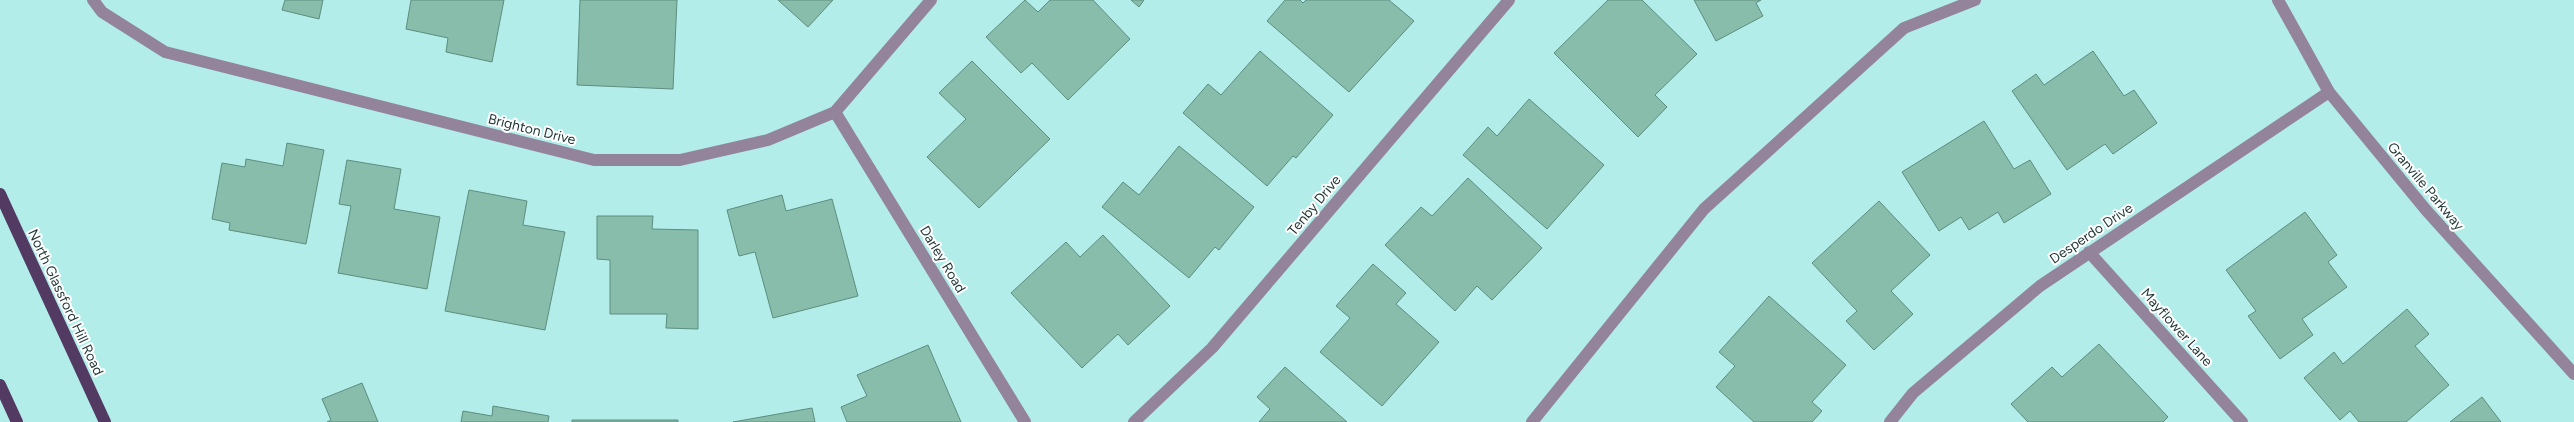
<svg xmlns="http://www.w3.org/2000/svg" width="2574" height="422" viewBox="0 0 2574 422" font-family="Figtree,sans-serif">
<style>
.building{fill:#88bcab;stroke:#5c8e7f}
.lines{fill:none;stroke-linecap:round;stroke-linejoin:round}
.minor{stroke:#93849b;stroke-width:12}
.major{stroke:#533a62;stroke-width:12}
.labels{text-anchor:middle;stroke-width:4;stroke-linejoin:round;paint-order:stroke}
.street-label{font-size:14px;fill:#1f3635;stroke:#fff}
</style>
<rect width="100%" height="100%" fill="#b2edea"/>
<path class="building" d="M285 0H323L319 19 282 10Z
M411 0H504L492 62 446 52 448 38 406 29Z
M580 0H677L673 89 577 85Z
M778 0H833L808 27Z
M1025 0 1038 12 1050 0H1093L1130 39 1068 100 1032 63 1021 73 986 37Z
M1131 0H1144L1139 7Z
M1285 0H1300L1303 3 1306 0H1389L1414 21 1349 92 1267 21Z
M1608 0H1642L1697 54 1655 95 1667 107 1638 137 1554 53Z
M1694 0H1761L1756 3 1763 16 1716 41Z
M1260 51 1333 115 1296 158 1293 156 1267 186 1183 113 1208 84 1221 95Z
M2093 51 2124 96 2134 90 2157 123 2113 154 2105 144 2067 170 2012 91 2036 74 2044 85Z
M972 61 1050 139 979 208 927 157 966 119 939 93Z
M1529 99 1604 165 1547 229 1463 155 1488 127 1497 136Z
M1984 121 2014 169 2030 160 2051 194 2004 223 1998 212 1969 230 1961 217 1939 231 1902 172Z
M287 143 324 150 306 244 229 230 230 223 212 219 222 163 245 167 246 159 283 166Z
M1179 146 1254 207 1219 250 1215 247 1189 278 1102 207 1123 182 1139 195Z
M347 160 401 169 394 209 440 217 427 289 338 273 351 206 339 204Z
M1468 178 1542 248 1492 300 1477 286 1455 311 1385 245 1421 207 1432 216Z
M469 190 527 201 523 225 565 232 545 330 445 311Z
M782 195 786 211 832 199 858 296 773 318 755 252 739 256 727 210Z
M1879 201 1930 255 1891 291 1913 314 1874 350 1846 321 1857 311 1812 263Z
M2305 212 2337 255 2328 262 2347 287 2302 319 2313 335 2280 359 2248 316 2256 311 2226 270Z
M597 216H653L652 229 698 230V329L666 328 667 314H610V260L597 259Z
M1103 235 1170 306 1128 345 1118 334 1082 368 1011 293 1066 242 1080 257Z
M1373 264 1406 293 1396 304 1439 342 1382 406 1320 352 1350 318 1336 306Z
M1769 296 1846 365 1812 402 1822 411 1812 422H1754L1716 387 1735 366 1719 352Z
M2407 309 2429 334 2415 346 2449 385 2406 422H2359L2350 411 2340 420 2304 378 2334 352 2343 364Z
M2099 344 2168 417 2163 422H2028L2011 404 2052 367 2062 377Z
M928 345 961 422H847L841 407 867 396 857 375Z
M1285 367 1347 422H1259L1270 409 1257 397Z
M362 383 378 422H327L331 420 322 399Z
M2482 397 2501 422H2450Z
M493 406 549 416 548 422H461L463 411 492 416Z
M812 408 815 422H733Z
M572 420H678V422H572Z"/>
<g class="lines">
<path class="minor" d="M93 0 102 12 165 52 594 160H680L768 140 835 112 931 0
M2278 0 2329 92 2426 210 2574 374
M835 112 1025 422
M2089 252 2242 422
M1134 422 1212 348 1509 0
M1532 422 1704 209 1904 28 1975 0
M1890 422 1913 393 2040 286 2329 92"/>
<path class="major" d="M0 194 105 422
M0 385 17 422"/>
</g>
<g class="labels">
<g class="street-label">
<text transform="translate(532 129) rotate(14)" y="5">Brighton Drive</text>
<text transform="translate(2426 186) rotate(50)" y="5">Granville Parkway</text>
<text transform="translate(1314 205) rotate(-50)" y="5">Tenby Drive</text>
<text transform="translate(2091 233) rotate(-34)" y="5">Desperdo Drive</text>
<text transform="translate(943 259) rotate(59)" y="5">Darley Road</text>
<text transform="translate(66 302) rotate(65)" y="5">North Glassford Hill Road</text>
<text transform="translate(2177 327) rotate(48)" y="5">Mayflower Lane</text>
</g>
</g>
</svg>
